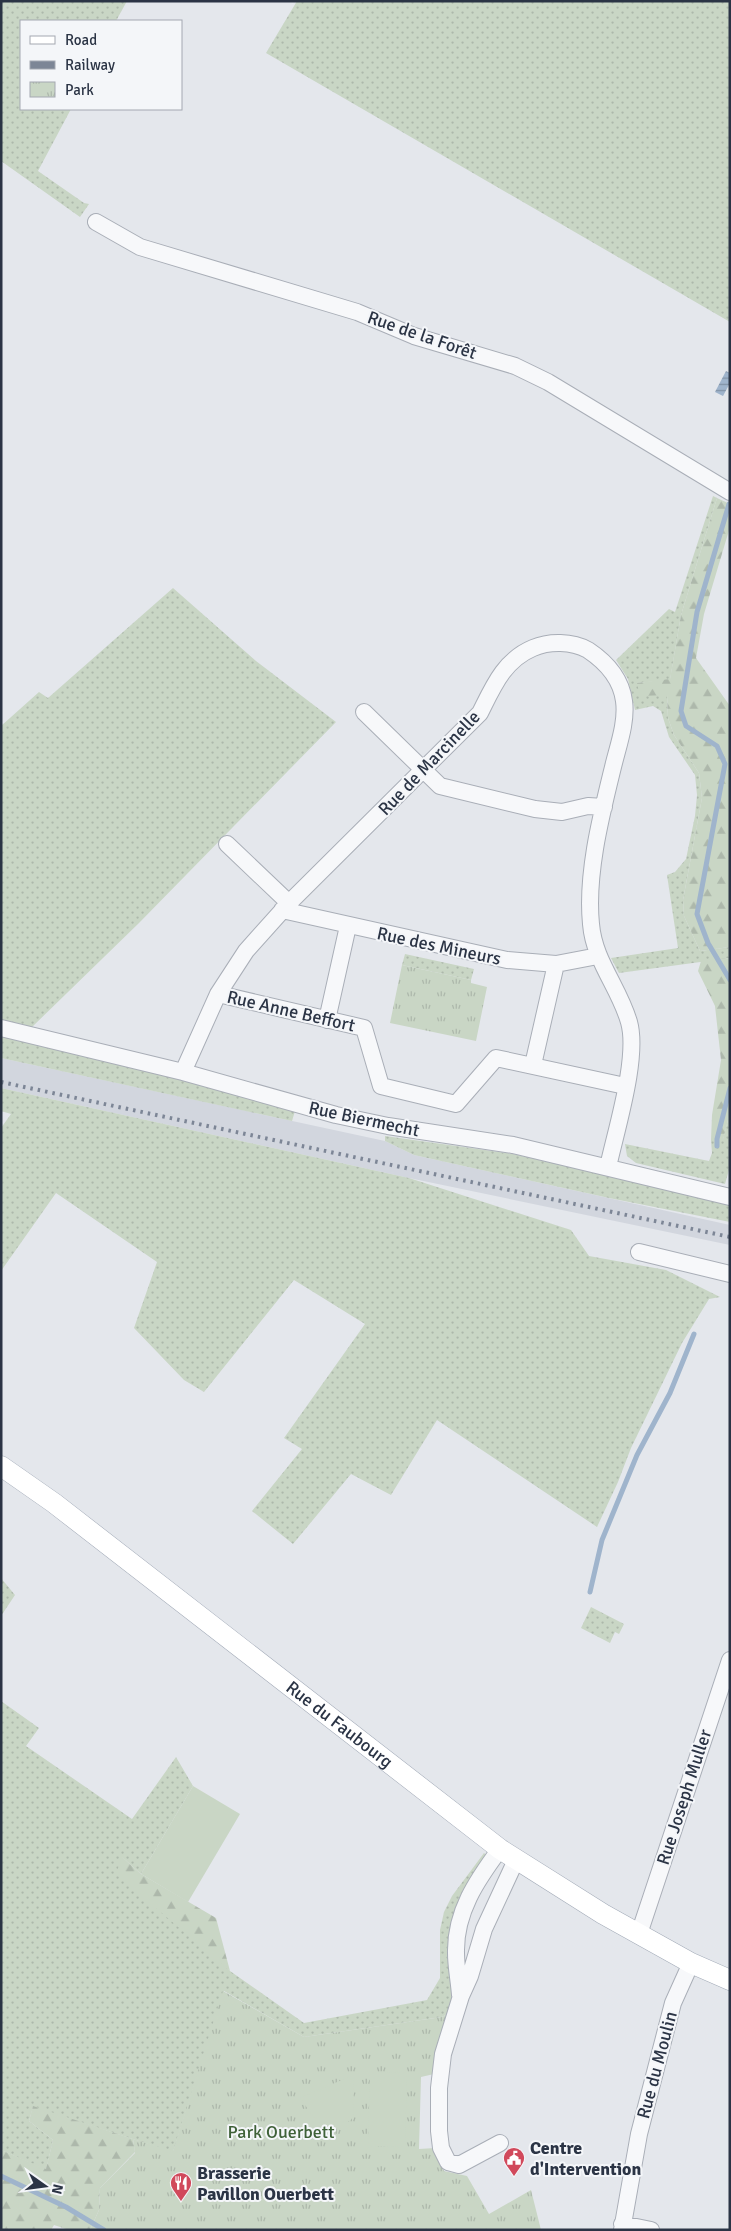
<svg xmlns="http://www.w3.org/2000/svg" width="731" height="2231" viewBox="0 0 731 2231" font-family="Signika,sans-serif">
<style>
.built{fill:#d2d6de}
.grass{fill:url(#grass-dots)}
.forest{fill:url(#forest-firs)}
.park{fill:url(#park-tufts)}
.pitch{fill:#c9d6c5}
.water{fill:url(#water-rules)}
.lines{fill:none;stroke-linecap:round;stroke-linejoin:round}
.stream{stroke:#9fb4cc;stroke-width:5}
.minor-casing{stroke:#a9aeb7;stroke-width:18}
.major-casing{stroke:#a3abb8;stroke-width:21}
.minor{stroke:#f7f8fa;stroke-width:16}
.major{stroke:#fff;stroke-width:20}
.rail{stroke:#7d8696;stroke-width:4;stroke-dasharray:2.5 5;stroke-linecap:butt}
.labels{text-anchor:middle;stroke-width:4;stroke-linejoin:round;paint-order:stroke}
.street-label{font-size:18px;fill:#2b3445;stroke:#f4f6f9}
.park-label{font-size:18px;fill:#3f6138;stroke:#f4f6f9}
.poi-label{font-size:18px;font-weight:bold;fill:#2b3445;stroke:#f4f6f9;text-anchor:start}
</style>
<defs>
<pattern id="grass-dots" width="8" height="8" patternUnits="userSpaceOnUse" patternTransform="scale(1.25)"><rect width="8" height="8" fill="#c9d6c5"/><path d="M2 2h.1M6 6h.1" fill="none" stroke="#adb8ab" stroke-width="1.8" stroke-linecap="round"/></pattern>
<pattern id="forest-firs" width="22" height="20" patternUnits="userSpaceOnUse" patternTransform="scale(1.25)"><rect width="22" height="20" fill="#c9d6c5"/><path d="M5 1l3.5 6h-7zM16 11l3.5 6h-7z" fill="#adb8ab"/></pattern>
<pattern id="park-tufts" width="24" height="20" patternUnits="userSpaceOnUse" patternTransform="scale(1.25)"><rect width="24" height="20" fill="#c9d6c5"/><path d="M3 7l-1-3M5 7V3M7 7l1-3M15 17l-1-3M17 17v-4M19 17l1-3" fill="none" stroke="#adb8ab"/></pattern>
<pattern id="water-rules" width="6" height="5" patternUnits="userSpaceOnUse" patternTransform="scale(1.25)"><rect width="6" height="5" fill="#9fb4cc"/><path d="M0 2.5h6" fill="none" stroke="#8293a7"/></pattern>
</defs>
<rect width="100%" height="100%" fill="#e4e7ec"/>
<path class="built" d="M1 1058 385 1141 414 1155 730 1225V1245L409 1178 1 1088Z"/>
<path class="grass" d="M1 1H127L116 21H21V109H71L38 171 84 203 89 204 80 217 1 161Z
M297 1H730V322L266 53Z
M713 496 717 498 681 615 670 680 637 683 667 695 668 718 674 735 699 773 702 798 683 900 684 916 700 951 730 947V958L619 973 611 958 678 948 667 875 675 872 686 859 695 816 697 795 695 775 669 737 661 711 653 706 635 710 628 679 616 660 669 609 675 612Z
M173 588 256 661 336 722 139 923 31 1028 1 1022V726L39 692 48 698Z
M405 954 474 969 471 980 402 965Z
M1 1028 295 1111 292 1121 1 1058Z
M1 1088 409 1178 571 1230 589 1256 666 1270 720 1297 709 1299 682 1343 631 1448 618 1482 597 1527 437 1420 391 1495 351 1474 293 1544 252 1511 302 1449 284 1438 365 1324 294 1280 204 1392 184 1380 134 1328 157 1262 56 1193 1 1271V1128L11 1114 1 1111Z
M730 1112V1166L725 1184 636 1163 627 1156 625 1144 709 1161 712 1153 711 1140 723 1139Z
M385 1136 513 1154 730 1204V1222L609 1198 414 1155 385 1141Z
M1 1578 15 1595 1 1616Z
M591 1607 624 1624 619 1634 615 1632 610 1643 581 1628Z
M1 1701 39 1728 26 1746 132 1819 176 1757 193 1786 141 1874 122 1857 230 1971 304 2023 427 2000 440 1978V1930L444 1912 452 1896 484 1853 486 1855 472 1878 455 1997 449 2013 442 2017 304 2037 224 1991 173 2152 33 2107 29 2121 53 2140 46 2170 1 2150Z"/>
<path class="forest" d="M717 498 730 504V527L704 614 696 658 730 706V947L700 951 684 916 683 900 702 798 699 773 674 735 668 718 667 695 640 696 637 683 670 679 681 615Z
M730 958V1112L723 1140H711L712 1115 721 1060 715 1006 698 971 701 961Z
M122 1857 141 1874 216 1918 230 1971 116 1874Z
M33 2106 133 2139 135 2152 100 2188 99 2210 90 2230H69L54 2225 51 2230H1V2150L46 2169 53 2140 29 2121Z"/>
<path class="park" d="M402 965 471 980V983L487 987 476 1041 390 1023Z
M223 1991 304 2037 442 2017 449 2013 434 2074 421 2077 419 2149 435 2148 444 2171 467 2176 489 2214 531 2190 541 2230H90L99 2210 100 2188 135 2153 133 2139 173 2151Z"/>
<path class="pitch" d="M193 1786 240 1814 188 1902 141 1874Z
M370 2072 407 2073 405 2147 368 2146Z
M351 2076 354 2082 353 2117 350 2121 318 2123 300 2098Z"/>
<path class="water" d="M726 371 730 373V383L723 396 715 392Z"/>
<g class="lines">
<path class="stream" d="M729 504 697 612 681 711 686 726 717 746 725 764 697 914 708 943 730 980
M717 1146V1139L730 1088
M590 1592 602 1540 637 1455 670 1393 694 1334
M1 2176 66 2207 104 2230"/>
<g class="minor-casing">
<path id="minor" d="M96 222 140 247 357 312 414 336 515 366 548 382 730 492
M364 712 440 786 535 809 562 812 588 806 604 807
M227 844 289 903
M282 910 507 960 556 964 598 956
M218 994 364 1028 381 1086 456 1104 496 1058 625 1086
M327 1020 348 926
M1 1028 183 1072 336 1115 388 1126 513 1145 730 1197
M533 1065 556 964
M183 1072 218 994 246 951 289 903 480 713C493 687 504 660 533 648 549 641 572 641 588 650 606 662 621 678 624 701 627 722 618 746 613 767 601 816 586 874 591 924 594 961 619 987 629 1022 639 1057 616 1130 608 1167
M639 1252 730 1274
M639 1934 730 1660
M460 1995C459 1981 456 1967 456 1953 455 1912 477 1880 500 1849
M500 2143 459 2165 448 2162 441 2148 439 2131V2088L443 2054 461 1996 470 1976 484 1929 516 1860
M622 2224 651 2230
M622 2230 639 2134 673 2003 691 1963"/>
</g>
<g class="major-casing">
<g id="major">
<path id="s1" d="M1 1466 54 1503 500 1849 603 1914 691 1963 730 1980"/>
</g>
</g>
<use href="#minor" class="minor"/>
<use href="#major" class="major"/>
<path class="rail" d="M1 1082 730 1237"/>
</g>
<defs>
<g id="civic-pin" transform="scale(1.125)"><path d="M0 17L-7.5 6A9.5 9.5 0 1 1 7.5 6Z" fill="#d1495b" stroke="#f4f6f9"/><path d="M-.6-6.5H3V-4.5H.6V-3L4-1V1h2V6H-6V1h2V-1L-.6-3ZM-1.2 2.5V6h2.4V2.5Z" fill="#fff"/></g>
<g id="restaurant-pin" transform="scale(1.125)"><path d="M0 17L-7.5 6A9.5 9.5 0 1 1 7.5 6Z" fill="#d1495b" stroke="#f4f6f9"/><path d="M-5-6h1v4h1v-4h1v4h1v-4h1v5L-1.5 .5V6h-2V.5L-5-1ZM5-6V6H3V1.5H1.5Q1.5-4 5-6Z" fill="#fff"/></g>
</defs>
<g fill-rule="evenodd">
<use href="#civic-pin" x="514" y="2158"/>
<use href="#restaurant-pin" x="181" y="2183"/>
</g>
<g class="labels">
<g class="street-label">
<text transform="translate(422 335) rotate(19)" y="6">Rue de la Forêt</text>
<text transform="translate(429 763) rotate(-46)" y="6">Rue de Marcinelle</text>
<text transform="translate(439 946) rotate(12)" y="6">Rue des Mineurs</text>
<text transform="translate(291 1011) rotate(13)" y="6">Rue Anne Beffort</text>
<text transform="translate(364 1119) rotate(12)" y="6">Rue Biermecht</text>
<text dy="6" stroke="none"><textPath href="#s1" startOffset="426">Rue du Faubourg</textPath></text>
<text transform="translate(684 1797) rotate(-72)" y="6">Rue Joseph Muller</text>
<text transform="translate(657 2065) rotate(-75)" y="6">Rue du Moulin</text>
</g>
<g class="park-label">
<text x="281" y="2138">Park Ouerbett</text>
</g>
<g class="poi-label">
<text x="530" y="2154">Centre<tspan x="530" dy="21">d'Intervention</tspan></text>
<text x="197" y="2179">Brasserie<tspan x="197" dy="21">Pavillon Ouerbett</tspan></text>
</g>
</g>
<rect width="731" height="2231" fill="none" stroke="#2b3445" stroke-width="5"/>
<rect x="20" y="20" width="162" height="90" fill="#f4f6f9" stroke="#a4a8b1"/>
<rect x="30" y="36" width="25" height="8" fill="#ffffff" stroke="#a4a8b1"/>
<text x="65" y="45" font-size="15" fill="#2b3445">Road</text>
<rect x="30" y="61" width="25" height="8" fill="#7d8696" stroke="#a4a8b1"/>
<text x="65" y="70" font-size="15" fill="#2b3445">Railway</text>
<rect x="30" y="82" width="25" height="15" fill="url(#park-tufts)" stroke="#a4a8b1"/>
<text x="65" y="95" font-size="15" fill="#2b3445">Park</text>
<g transform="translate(45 2186) rotate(104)" stroke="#f4f6f9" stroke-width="4" paint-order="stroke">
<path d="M0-4L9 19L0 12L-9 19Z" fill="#2b3445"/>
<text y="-8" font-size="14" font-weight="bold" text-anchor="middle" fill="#2b3445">N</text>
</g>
</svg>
